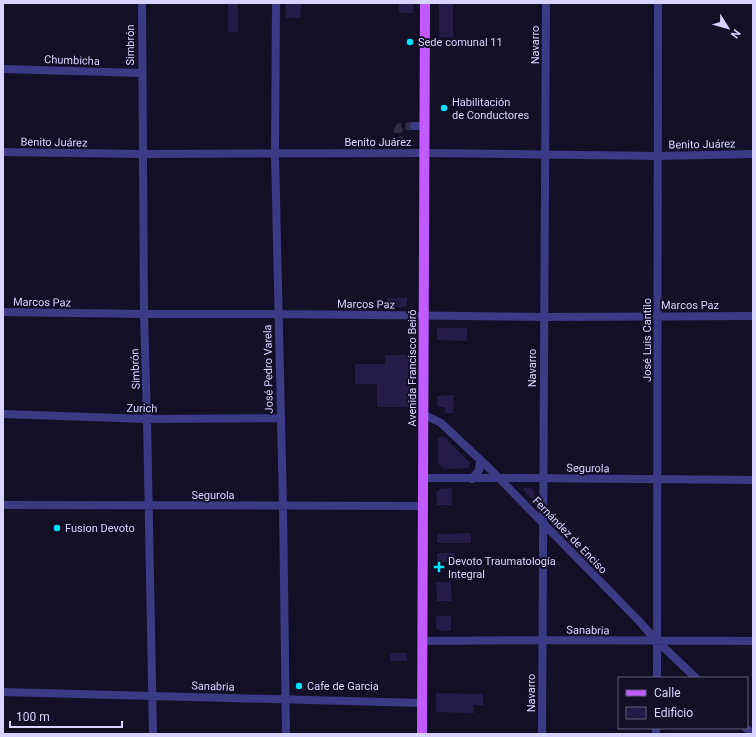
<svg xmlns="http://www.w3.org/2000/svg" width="756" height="737" viewBox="0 0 756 737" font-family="Roboto,sans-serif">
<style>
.building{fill:#241b47}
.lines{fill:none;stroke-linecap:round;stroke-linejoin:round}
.minor-tunnel{stroke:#312d47;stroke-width:8;stroke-dasharray:8 4;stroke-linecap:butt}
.minor{stroke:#3d3a85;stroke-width:8}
.major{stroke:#c25bff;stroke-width:10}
.poi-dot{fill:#00e5ff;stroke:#130f26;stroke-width:1.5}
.labels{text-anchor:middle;stroke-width:4;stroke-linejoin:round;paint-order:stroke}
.poi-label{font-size:11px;fill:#d9d4ff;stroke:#130f26;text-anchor:start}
.street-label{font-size:11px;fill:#d9d4ff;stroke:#130f26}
</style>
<rect width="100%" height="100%" fill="#130f26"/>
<path class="building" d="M228 3H238V32H228Z
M286 3H301L300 18H285Z
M399 3H411L413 5V13H399Z
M440 3H453V38L439 37V4Z
M387 298H407V307H386Z
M437 328H467V341L437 340Z
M385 355H409V407H377V384H355V364H385Z
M454 395 453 413H445V407H440L437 405V396Z
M443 436 470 463 469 468 444 469 438 463V438Z
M452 488V505H437L436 492 440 489Z
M524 488H531L534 490V498L532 499 523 490Z
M471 533V543H437V534Z
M437 553H455V562H437Z
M436 582H451L452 601H437Z
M436 616H451V631H441L436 628Z
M390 653H407V661H390Z
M436 693 483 694V705H474V713L436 712Z"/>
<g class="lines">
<path class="minor-tunnel" d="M398 145V130L400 127 414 126"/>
<path class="minor" d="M142 3 144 314 147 419 153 734
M276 3 275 154 283 506 286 734
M3 69 141 73
M414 126H425
M3 152 142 154 425 153 658 156 753 154
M3 312 144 314H278L544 317 753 316
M3 414 147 419 280 418
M423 414 441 423 490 469 638 620 657 641 696 678
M423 478H524L753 480
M472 479 479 470 480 460
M3 505 422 506
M422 641 542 640 753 641
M657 678 658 3
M3 692 422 703
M746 728 752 734
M542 734 546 3
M656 734V728"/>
<path class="major" d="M422 734 425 3"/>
</g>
<g class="poi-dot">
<circle cx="410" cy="42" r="4"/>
<circle cx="444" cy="108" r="4"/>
<circle cx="57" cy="528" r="4"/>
<path d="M437 561h4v4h4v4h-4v4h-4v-4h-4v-4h4z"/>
<circle cx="299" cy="686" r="4"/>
</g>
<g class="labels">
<g class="poi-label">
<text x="418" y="46">Sede comunal 11</text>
<text x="452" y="106">Habilitación<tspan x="452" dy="13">de Conductores</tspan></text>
<text x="65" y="532">Fusion Devoto</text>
<text x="448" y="565">Devoto Traumatología<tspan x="448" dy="13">Integral</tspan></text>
<text x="307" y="690">Cafe de Garcia</text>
</g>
<g class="street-label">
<text transform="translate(130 45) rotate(-90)" y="4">Simbrón</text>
<text transform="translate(535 45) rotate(-90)" y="4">Navarro</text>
<text transform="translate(72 60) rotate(2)" y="4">Chumbicha</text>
<text transform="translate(54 142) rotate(1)" y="4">Benito Juárez</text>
<text x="378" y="146">Benito Juárez</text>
<text transform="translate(702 144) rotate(-1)" y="4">Benito Juárez</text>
<text transform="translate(42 302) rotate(1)" y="4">Marcos Paz</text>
<text transform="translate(366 304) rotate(1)" y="4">Marcos Paz</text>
<text x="690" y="309">Marcos Paz</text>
<text transform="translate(647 340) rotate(-90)" y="4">José Luis Cantilo</text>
<text transform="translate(412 368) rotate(-90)" y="4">Avenida Francisco Beiró</text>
<text transform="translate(532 368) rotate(-90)" y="4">Navarro</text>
<text transform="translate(135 369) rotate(-92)" y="4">Simbrón</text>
<text transform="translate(268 369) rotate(-91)" y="4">José Pedro Varela</text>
<text transform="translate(142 408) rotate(1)" y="4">Zurich</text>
<text transform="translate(588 468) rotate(1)" y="4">Segurola</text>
<text x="213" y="499">Segurola</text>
<text transform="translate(570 535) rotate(46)" y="4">Fernández de Enciso</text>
<text transform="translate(588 630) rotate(1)" y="4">Sanabria</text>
<text transform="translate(213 686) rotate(2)" y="4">Sanabria</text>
<text transform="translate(531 693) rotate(-90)" y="4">Navarro</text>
</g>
</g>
<rect width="756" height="737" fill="none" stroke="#d9d4ff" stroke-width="8"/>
<rect x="618" y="677" width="130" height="52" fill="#130f26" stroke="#625e7d"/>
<rect x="626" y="690" width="20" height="6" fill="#c25bff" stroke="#625e7d"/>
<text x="654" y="697" font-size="12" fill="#d9d4ff">Calle</text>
<rect x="626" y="707" width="20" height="12" fill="#241b47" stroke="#625e7d"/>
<text x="654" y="717" font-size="12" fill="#d9d4ff">Edificio</text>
<g transform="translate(728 28) rotate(127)" stroke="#130f26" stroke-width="3" paint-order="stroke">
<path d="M0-3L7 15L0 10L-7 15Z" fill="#d9d4ff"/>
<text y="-6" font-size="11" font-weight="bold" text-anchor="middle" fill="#d9d4ff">N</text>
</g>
<path d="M10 721v6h112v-6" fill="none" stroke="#d9d4ff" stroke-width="2"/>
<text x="16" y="721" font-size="12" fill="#d9d4ff" stroke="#130f26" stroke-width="3" paint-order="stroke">100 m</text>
</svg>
